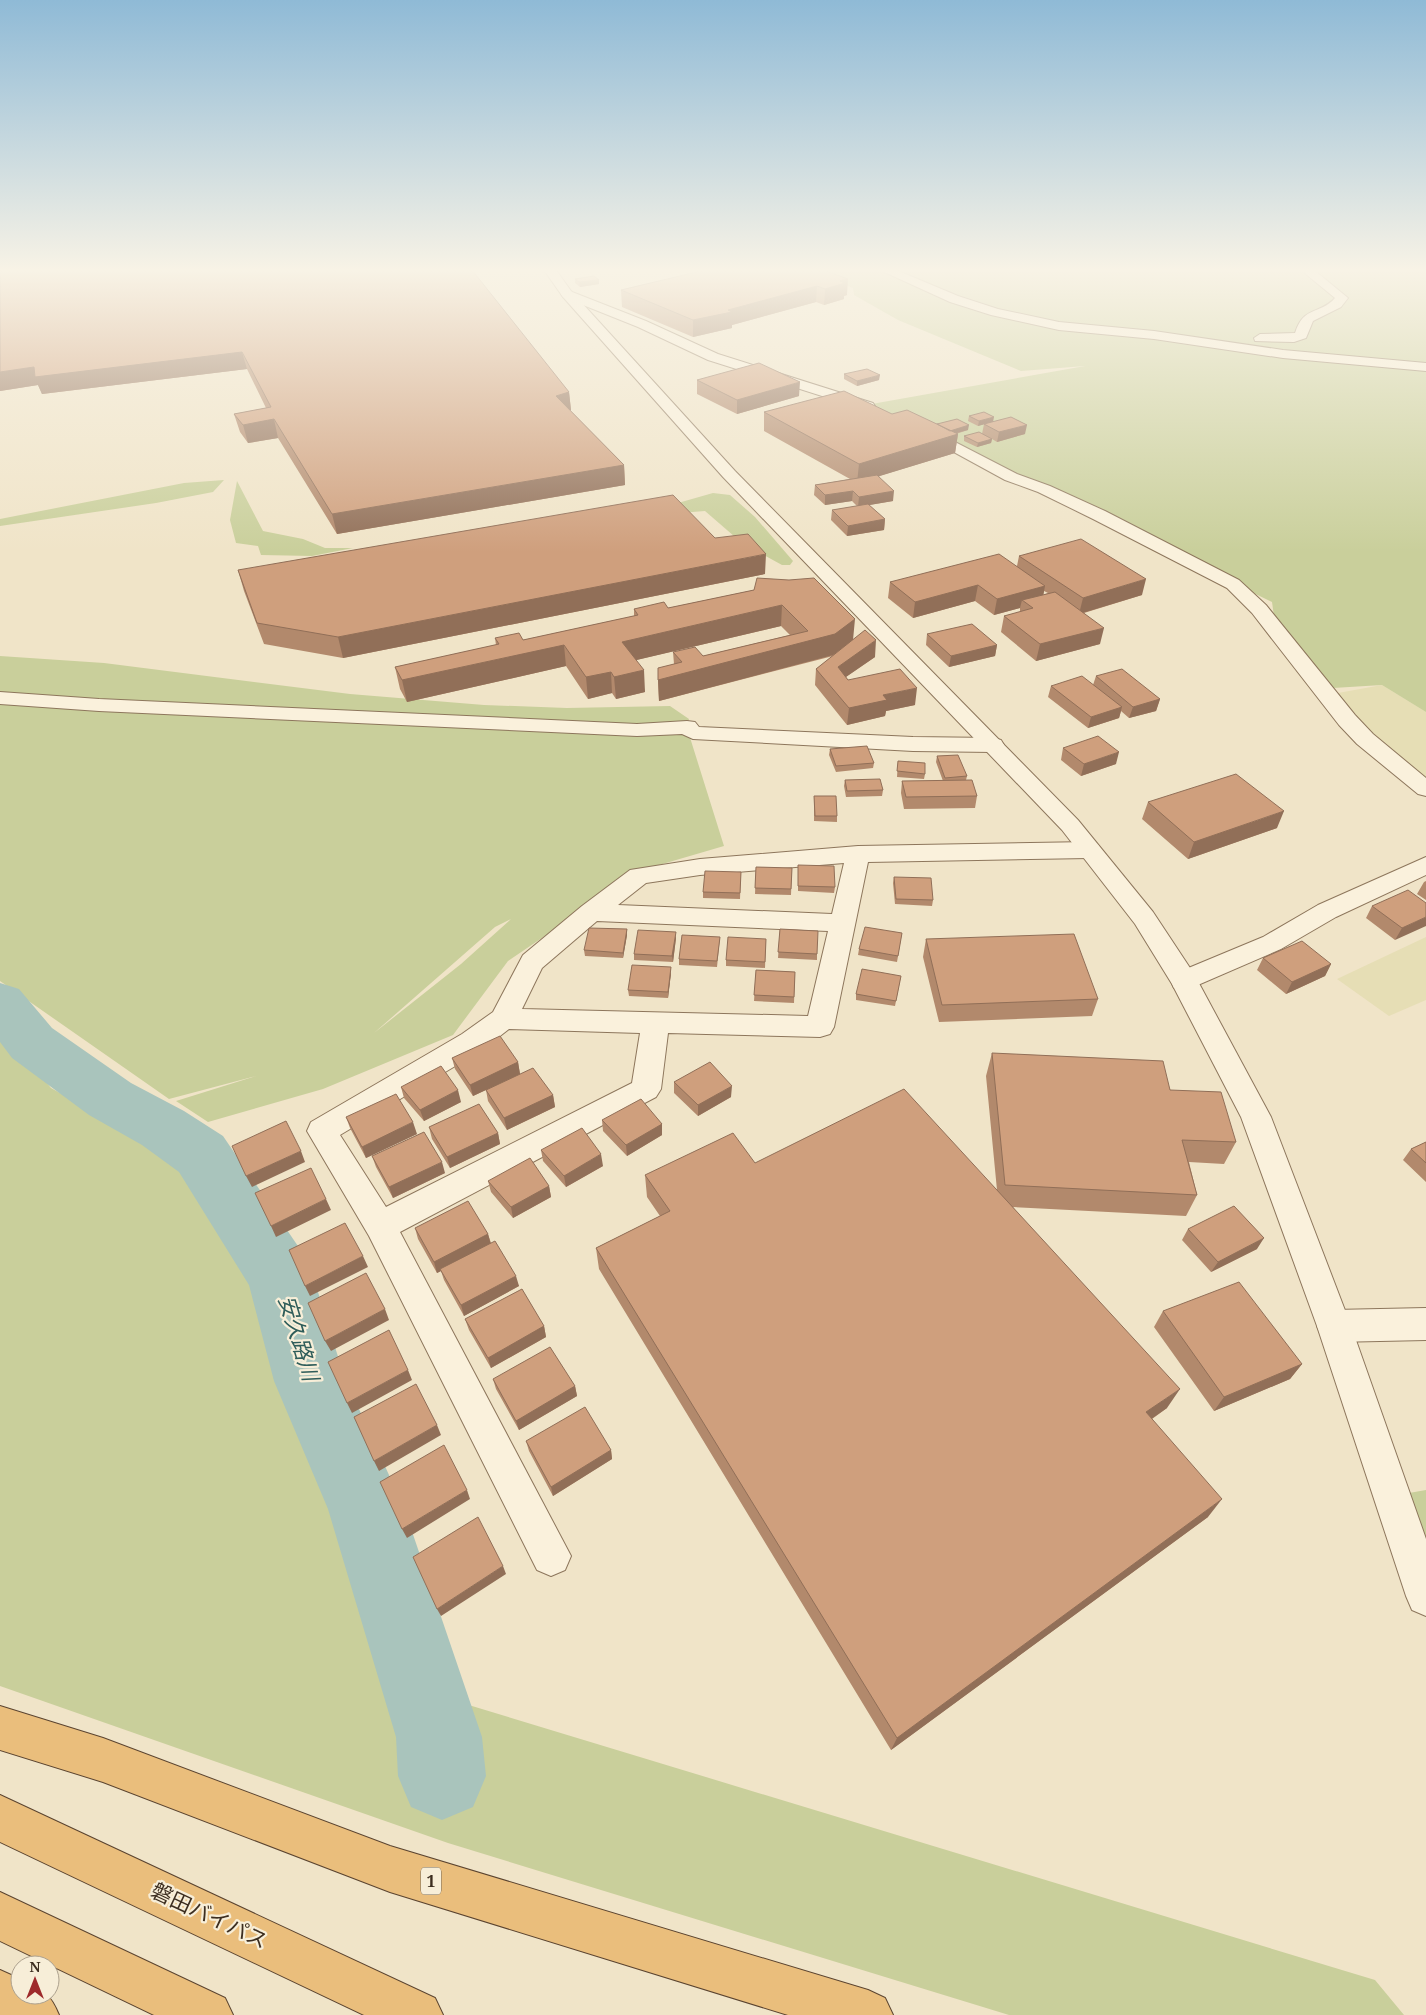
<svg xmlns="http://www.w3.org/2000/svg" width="1426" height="2015" viewBox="0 0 1426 2015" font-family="'Noto Serif','Noto Sans JP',serif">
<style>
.farmland{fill:#e6deb5}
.green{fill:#c9cf9b;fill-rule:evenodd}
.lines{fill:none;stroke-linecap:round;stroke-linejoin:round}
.river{fill:#a9c4bc;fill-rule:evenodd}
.minor-casing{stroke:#8d765c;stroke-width:2}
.tertiary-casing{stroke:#8d765c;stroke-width:2}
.trunk-casing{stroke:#5b4430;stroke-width:2}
.minor{fill:#faf1dc;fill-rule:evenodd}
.tertiary{fill:#faf1dc;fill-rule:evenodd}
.trunk{fill:#eabe7c;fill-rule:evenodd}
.wall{fill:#b2896c;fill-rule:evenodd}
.shaded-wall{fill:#916f58}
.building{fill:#cf9f7d;stroke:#916f58}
.labels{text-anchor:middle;stroke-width:4.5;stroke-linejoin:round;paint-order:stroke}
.shield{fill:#f7eed8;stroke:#756857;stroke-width:1}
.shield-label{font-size:16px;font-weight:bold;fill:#3d2e20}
.near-street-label{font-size:21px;fill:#3d2e20;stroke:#f7eed8}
.near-water-label{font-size:22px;font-style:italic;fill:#2f5d5a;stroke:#f7eed8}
</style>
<rect width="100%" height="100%" fill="#f0e4c8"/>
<path class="farmland" d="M1382 685 1426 712V789L1327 695Z
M1426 937V1000L1389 1016 1337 979Z"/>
<path class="green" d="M805 270H1426V712L1382 685 1333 688 1275 623 1272 602 866 405 1085 366 1021 371 898 320 854 295 853 288Z
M224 480 213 492 156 503 0 526V519L184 483Z
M237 481 263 531 303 539 325 548H353L312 556 261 555 258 546 236 543 230 520Z
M713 493 730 495 755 517 793 561 790 565H782L742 543 705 511 629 517Z
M0 656 104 663 350 694 484 705 567 708 670 706 689 719 687 728 724 846 642 870 508 961 453 1035 323 1089 208 1122 176 1101 256 1076 169 1099 0 981ZM511 919 461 964 374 1033 495 927Z
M0 1026 51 1088 160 1149 259 1250 330 1431 396 1683 1375 1980 1404 2015H1009L448 1843 0 1686Z
M1426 1490V1596L1392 1496Z"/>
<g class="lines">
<path class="river" d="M0 983 19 989 52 1028 131 1083 184 1111 223 1136 304 1255 313 1276 344 1376 404 1508 482 1737 486 1776 473 1807 442 1820 411 1807 398 1776 396 1737 328 1509 274 1381 249 1285 179 1172 142 1145 89 1115 12 1058 0 1042Z"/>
<g class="minor-casing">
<path id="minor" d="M880 270H896L958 296 998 309 1059 322 1154 331 1283 350 1426 363V371L1283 358 1154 339 1059 330 991 315 950 302Z
M1301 270H1314L1348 298 1341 307 1313 321 1306 338 1294 342 1255 341 1254 338 1260 334 1295 333C1304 305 1320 315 1335 298Z
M567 290 646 321 718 354 873 403 875 406 873 409H863L708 360 638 327 563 297 561 294Z
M924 426 1017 474 1050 486 1105 511 1239 580 1266 605 1355 715 1373 734 1426 778V796L1418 794 1357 744 1339 725 1252 613 1227 588 1093 519 1038 492 1005 480 919 433 917 430 919 427Z
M0 692 99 699 637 724 687 721 695 722 699 727 913 737 993 738 1001 740 1004 745 1001 750 993 752 913 751 693 739 682 734 637 736 99 711 0 704Z
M1089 842 1098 845 1101 850 1098 855 1089 858 868 862 834 1027 830 1034 820 1037 668 1033 661 1089 656 1097 400 1232 571 1556 565 1570 551 1576 537 1570 369 1236 307 1131 311 1122 462 1034 493 1012 523 955 582 906 630 870 700 859 858 846ZM844 863 832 914 618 905 646 883 700 875ZM597 921 828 931 808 1016 522 1009 542 968ZM509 1029 640 1033 632 1083 386 1207 340 1135 482 1050Z
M1426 857V875L1336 917 1281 949 1184 991 1174 988 1171 981 1174 974 1263 937 1318 905Z
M1426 1308V1340L1334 1342 1322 1337 1317 1326 1322 1315 1334 1310Z"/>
</g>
<g class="tertiary-casing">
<path id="tertiary" d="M544 270H556L571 291 735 471 1078 820 1153 912 1194 974 1271 1117 1351 1326 1426 1539V1616L1412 1610 1406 1596 1317 1326 1241 1117 1172 984 1135 924 1062 830 723 477 563 297Z"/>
</g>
<g class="trunk-casing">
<path id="trunk" d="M0 1706 103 1738 390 1846 868 1990 885 1998 893 2015H788L390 1892 103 1782 0 1750Z
M0 1795 435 1998 443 2015H364L0 1842Z
M0 1892 225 1998 233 2015H154L0 1941Z
M0 1970 20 1979V1995C46 1995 48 1989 59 2015H0Z"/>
</g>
<use href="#minor" class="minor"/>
<use href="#tertiary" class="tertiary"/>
<use href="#trunk" class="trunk"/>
</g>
<path class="wall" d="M0 270 569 392 571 410 570 411 624 465 625 485 337 534 278 438 248 443 240 432 234 414 266 408 247 369 42 394 38 385 0 391Z
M823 270 847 295 844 296V299L824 305 816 302 732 325V328L693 337 622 307 621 290Z
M575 279 599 280V284L580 287 575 283Z
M844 374 879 380 857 386 844 379Z
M697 380 799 396 737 414 697 394Z
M764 412 892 414 968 430 956 434H958L955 453 879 476 893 501 869 505 885 519 884 530 847 536 831 520 832 510 857 506 852 501 825 505 814 495 815 485 850 479 764 431Z
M969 416 993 422 1025 434 997 442 992 439 991 443 977 447 964 441V436L982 434 984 424 978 426 968 421Z
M715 538 765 574 343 658 264 644 244 591 238 570Z
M1019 556 1142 595 1084 613 1100 644 1036 661 1001 632 1004 616 1020 612V608L994 615 975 601 913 618 888 598 890 582 1017 566ZM1044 591 1048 593 1043 595Z
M754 590 853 639 875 657 846 677 848 680 915 705 886 711 885 716 847 725 815 685 816 669 833 656 659 701 658 680 674 664 673 652 703 656 790 635 781 626 636 660 645 692 616 699 612 693 588 699 566 666 407 702 400 689 395 667 496 645 495 638 523 640 634 616V609L668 608Z
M927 634 997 645 995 656 949 667 926 645Z
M1096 676 1160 699 1156 711 1129 718 1121 711 1119 718 1088 728 1048 697 1051 686 1093 685Z
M1063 748 1116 764 1081 776 1061 760Z
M830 749 874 763 873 768 836 772 829 755Z
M937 756 967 776 966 780 977 796 975 808 904 809 901 793 902 781H943L936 762Z
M898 761 925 774 924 779 897 777Z
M845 780 883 790 882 796 846 797 844 786Z
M814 796 837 816V822L814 821Z
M1148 802 1277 828 1188 859 1142 819Z
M798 865 835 887 834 893 798 891Z
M756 867 792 868 791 895 755 894Z
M741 872 740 899 703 898V892Z
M894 877 933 900 932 906 895 904 893 883Z
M1426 881V900L1417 894 1424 882Z
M1426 903 1395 940 1366 918 1372 906Z
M627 929V935L623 958 585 956 584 950Z
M780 929 817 954V960L778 958Z
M902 933 897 962 858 955 859 949Z
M720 937 717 967 679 965V959Z
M676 938 673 962 634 960V954Z
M766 939 765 968 726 966V960Z
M926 939 1098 999 1092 1016 939 1022 923 957Z
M1263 958 1331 964 1325 976 1286 994 1257 970Z
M756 970 795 972 794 1003 754 1001Z
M671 973 668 998 629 996 628 990Z
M901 976 895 1006 856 1000V994Z
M992 1053 1170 1090 1236 1142 1224 1164 1189 1162 1197 1195 1186 1216 1013 1207 1167 1408 1152 1419 1208 1517 891 1750 599 1269 596 1248 660 1216 647 1197 645 1175 755 1163 997 1190 986 1076Z
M452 1058 518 1062 520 1074 553 1095 555 1107 507 1130 488 1101 486 1090 473 1096 455 1069Z
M674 1082 731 1097 698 1116 674 1093Z
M401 1087 461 1102 424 1121 404 1098Z
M346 1117 417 1134 366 1158 350 1128Z
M602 1120 662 1124V1135L627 1156 603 1131Z
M429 1127 498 1133 500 1144 450 1168 432 1139Z
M1426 1142V1182L1403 1160 1411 1149Z
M541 1150 603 1166 566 1187 543 1161Z
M372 1156 445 1173 393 1198 376 1167Z
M488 1181 549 1186 551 1197 513 1218 491 1192Z
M415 1228 488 1234 491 1243 519 1286 464 1316 444 1280 441 1271 437 1273 418 1239Z
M1188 1229 1257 1249 1211 1272 1182 1240Z
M1163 1311 1302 1364 1290 1379 1214 1411 1154 1327Z
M465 1319 544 1326 546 1337 491 1368 469 1330Z
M493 1379 575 1386 577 1396 519 1430 496 1389Z
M526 1441 611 1450 612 1459 553 1496 529 1451Z"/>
<path class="shaded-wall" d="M848 279 847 295 844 296V299L824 305 825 289 840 281Z
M599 280V284L580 287 579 282Z
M817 286 816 302 732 325V328L693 337V320L728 310Z
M242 352 247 369 42 394 38 385 0 391V372L34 367Z
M880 375 879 380 857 386V381Z
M800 382 799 396 737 414V400Z
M569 392 571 410 557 415 556 396Z
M994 417 993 422 978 426 979 421Z
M274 419 278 438 248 443 243 425Z
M969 425 968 430 949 435 950 431Z
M1027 425 1025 434 997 442 999 432Z
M958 434 955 453 857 483 859 464Z
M992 439 991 443 977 447 978 443Z
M624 465 625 485 337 534 332 514Z
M853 491 852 501 825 505V495Z
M894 491 893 501 858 507 859 497Z
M885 519 884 530 847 536 848 526Z
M766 554 765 574 343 658 338 637Z
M1146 579 1142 595 1079 614 1083 598Z
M978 585 975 601 913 618 915 602Z
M1045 586 1042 602 1022 600 1020 608 994 615 997 599Z
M782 605 781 626 624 663 622 642Z
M855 619 853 640 833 655 659 701 658 680Z
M1104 628 1100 644 1036 661 1040 644Z
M876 640 875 657 837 683 838 667Z
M564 645 566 666 407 702 402 680Z
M997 645 995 656 949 667 951 656Z
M644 670 645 692 616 699 614 677Z
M611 672 612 693 588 699 586 677Z
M917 688 915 705 886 711 885 716 847 725 849 708 883 695Z
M1160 699 1156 711 1129 718 1133 707Z
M1122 707 1119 718 1088 728 1091 717Z
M1119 752 1116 764 1081 776 1084 764Z
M1284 811 1277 828 1188 859 1194 842Z
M1426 917V926L1395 940 1402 928Z
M627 929V935L623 958V953Z
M676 932V938L673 962 672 956Z
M1331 964 1325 976 1286 994 1292 982Z
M671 967V973L668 998V992Z
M518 1062 520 1074 473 1096 470 1085Z
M732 1086 731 1097 698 1116V1105Z
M458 1090 461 1102 424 1121 420 1110Z
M553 1095 555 1107 507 1130 504 1118Z
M413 1122 417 1134 366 1158 362 1147Z
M662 1124V1135L627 1156 626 1145Z
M498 1133 500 1144 450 1168 447 1157Z
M301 1151 305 1162 252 1187 246 1176Z
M601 1154 603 1166 566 1187 564 1176Z
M442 1162 445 1173 393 1198 389 1187Z
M549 1186 551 1197 513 1218 511 1207Z
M326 1199 331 1210 276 1237 271 1226Z
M488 1234 491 1245 440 1269 441 1271 437 1273 434 1262Z
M1264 1238 1257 1249 1211 1272 1218 1262Z
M363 1256 368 1267 310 1296 305 1286Z
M516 1276 519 1286 464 1316 461 1305Z
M385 1309 389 1320 331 1351 325 1341Z
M544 1326 546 1337 491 1368 488 1358Z
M1302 1364 1290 1379 1214 1411 1224 1397Z
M408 1370 412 1380 352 1413 347 1403Z
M575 1386 577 1396 519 1430 516 1421Z
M1180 1389 1167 1408 1134 1431 1146 1412Z
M437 1425 441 1435 379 1471 374 1461Z
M611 1450 612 1459 553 1496 551 1487Z
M467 1490 470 1499 407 1538 402 1529Z
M1222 1499 1208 1517 891 1750 897 1738Z
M503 1566 506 1574 441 1616 437 1609Z"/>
<path class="building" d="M0 270H472L569 392 556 396 624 465 332 514 274 419 243 425 234 414 271 407 242 352 35 377 34 367 0 372Z
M705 270H823L848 279 840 281 845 283 825 289 817 286 728 310 732 312 693 320 621 290Z
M594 276 599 280 579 282 575 279Z
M759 363 800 382 737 400 697 380Z
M867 369 880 375 857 381 844 374Z
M844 391 892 414 907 410 958 434 859 464 764 412Z
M984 412 994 417 979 421 969 416Z
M1011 417 1027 425 999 432 984 424Z
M957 419 969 425 950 431 937 424Z
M979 432 992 439 978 443 964 436Z
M877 475 894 491 859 497 853 491 825 495 815 485Z
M673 495 715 538 748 534 766 554 338 637 257 623 238 570Z
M868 504 885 519 848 526 832 510Z
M1081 539 1146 579 1083 598 1019 556Z
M999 554 1045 586 997 599 978 585 915 602 890 582Z
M757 578 789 580 814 578 855 619 835 634 658 680V668L682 662 673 652 695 647 703 656 808 631 782 605 622 642 644 670 614 677 611 672 586 677 564 645 402 680 395 667 499 644 495 638 519 633 523 640 638 615 634 609 664 602 668 608 754 590Z
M1055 592 1104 628 1040 644 1004 616 1033 608 1022 600Z
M972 624 997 645 951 656 927 634Z
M865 630 876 640 838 667 848 680 900 669 917 688 883 695 887 700 849 708 816 669Z
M1122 669 1160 699 1133 707 1096 676Z
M1082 676 1122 707 1091 717 1051 686Z
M1098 736 1119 752 1084 764 1063 748Z
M867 746 874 763 836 766 830 749Z
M958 755 967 776 945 778 937 756Z
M898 761 925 763V774L897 771Z
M1236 774 1284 811 1194 842 1148 802Z
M880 779 883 790 847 791 845 780Z
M972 780 977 796 906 797 902 781Z
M814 796H836L837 816H815Z
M798 865 834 866 835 887 798 886Z
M756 867 792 868 791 889 755 888Z
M705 871 741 872 740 893 703 892Z
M894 877 931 878 933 900 896 899Z
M1408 890 1426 903V917L1402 928 1372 906Z
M865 927 902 933 898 956 859 949Z
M589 928 627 929 623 953 584 950Z
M780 929 818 931 817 954 778 952Z
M638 930 676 932 672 956 634 954Z
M1074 934 1098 999 942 1005 926 939Z
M682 935 720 937 717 961 679 959Z
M728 937 766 939 765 962 726 960Z
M1302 941 1331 964 1292 982 1263 958Z
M632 965 671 967 668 992 628 990Z
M862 969 901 976 896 1001 856 994Z
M756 970 795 972 794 997 754 995Z
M500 1036 518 1062 470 1085 452 1058Z
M992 1053 1163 1061 1170 1090 1221 1092 1236 1142 1182 1140 1197 1195 1005 1185Z
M710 1062 732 1086 698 1105 674 1082Z
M441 1066 458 1090 420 1110 401 1087Z
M533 1068 553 1095 504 1118 486 1090Z
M904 1089 1180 1389 1146 1412 1222 1499 897 1738 596 1248 670 1211 645 1175 733 1133 755 1163Z
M396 1094 413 1122 362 1147 346 1117Z
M641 1099 662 1124 626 1145 602 1120Z
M479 1104 498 1133 447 1157 429 1127Z
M286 1121 301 1151 246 1176 232 1146Z
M582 1128 601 1154 564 1176 541 1150Z
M424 1132 442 1162 389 1187 372 1156Z
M1426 1142V1163L1411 1149Z
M530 1158 549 1186 511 1207 488 1181Z
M311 1168 326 1199 271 1226 255 1193Z
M468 1201 488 1234 434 1262 415 1228Z
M1234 1206 1264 1238 1218 1262 1188 1229Z
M345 1223 363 1256 305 1286 289 1250Z
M495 1241 516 1276 461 1305 440 1269Z
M366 1273 385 1309 325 1341 308 1303Z
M1239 1282 1302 1364 1224 1397 1163 1311Z
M522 1289 544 1326 488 1358 465 1319Z
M389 1330 408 1370 347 1403 328 1362Z
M550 1347 575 1386 516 1421 493 1379Z
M416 1384 437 1425 374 1461 354 1417Z
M585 1407 611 1450 551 1487 526 1441Z
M444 1445 467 1490 402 1529 380 1482Z
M478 1517 503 1566 437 1609 413 1557Z"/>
<linearGradient id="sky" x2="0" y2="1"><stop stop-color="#8fbad6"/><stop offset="0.49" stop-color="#f8f3e6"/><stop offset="1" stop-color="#f8f3e6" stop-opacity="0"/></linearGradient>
<rect width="1426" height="552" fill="url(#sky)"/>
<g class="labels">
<rect class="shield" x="421" y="1867.5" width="20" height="27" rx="4"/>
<g class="shield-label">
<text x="431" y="1887">1</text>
</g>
<g class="near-street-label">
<text transform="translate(209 1916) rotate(25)" y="7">磐田バイパス</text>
</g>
<g class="near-water-label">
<text transform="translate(299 1338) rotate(73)" y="8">安久路川</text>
</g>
</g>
<g transform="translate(35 1980)"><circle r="24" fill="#f7eed8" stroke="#ada18e"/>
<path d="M0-4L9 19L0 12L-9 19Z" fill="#9e2a2b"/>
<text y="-8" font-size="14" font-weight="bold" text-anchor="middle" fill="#3d2e20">N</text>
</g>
</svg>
